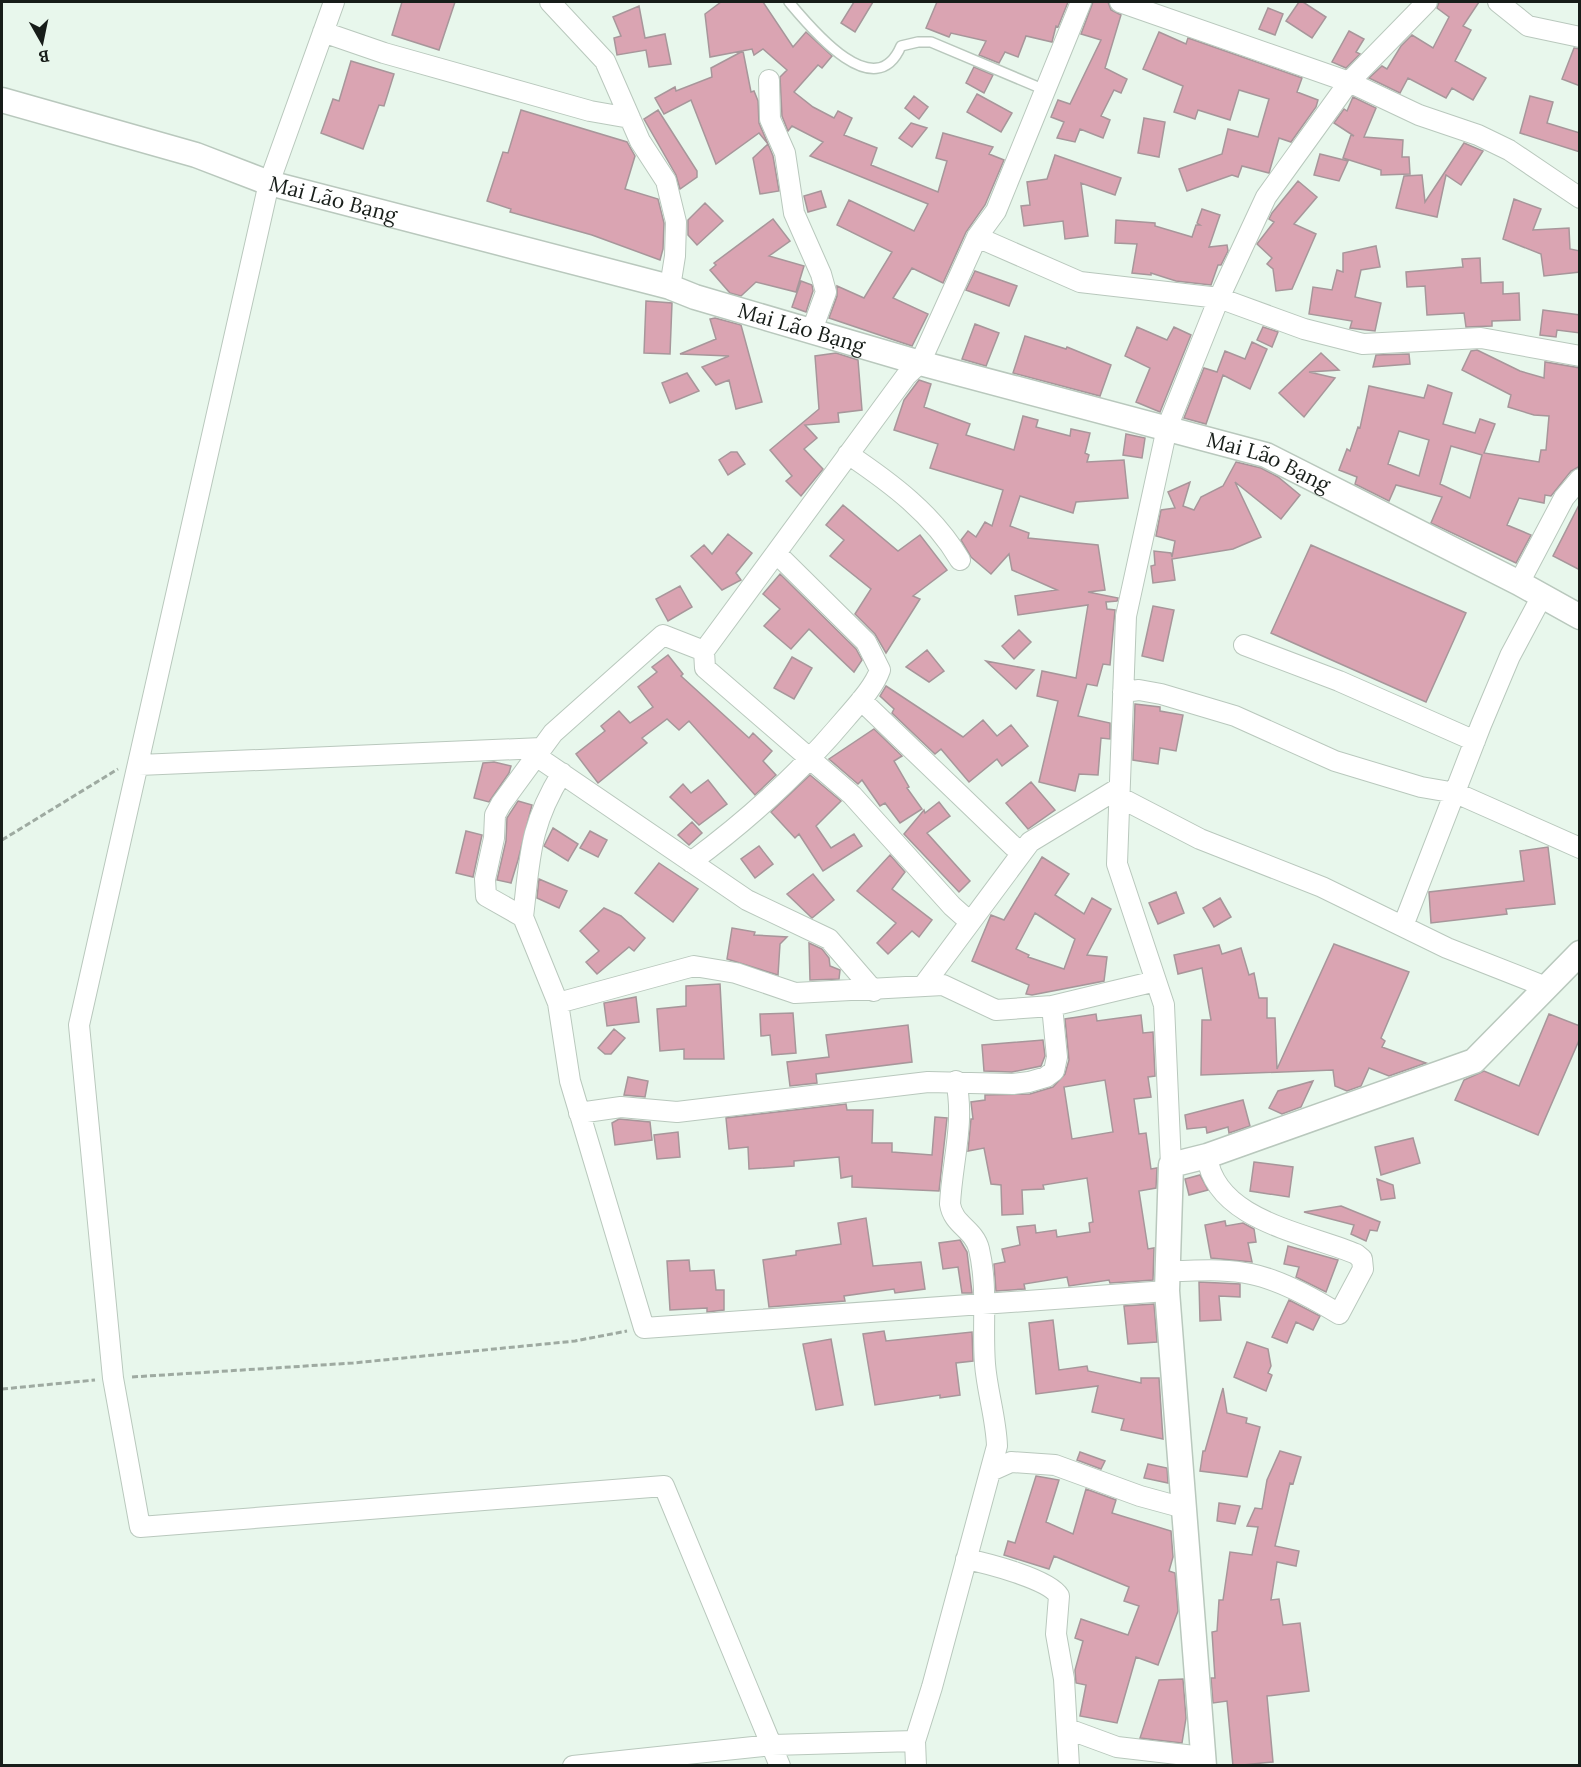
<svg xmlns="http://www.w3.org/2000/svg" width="1581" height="1767" viewBox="0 0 1581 1767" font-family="Lora,serif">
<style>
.building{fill:#daa4b2;stroke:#a7969a;stroke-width:1.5;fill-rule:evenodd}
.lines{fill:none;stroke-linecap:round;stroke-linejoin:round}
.service-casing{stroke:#b9c8bd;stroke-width:12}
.minor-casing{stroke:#b9c8bd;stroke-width:22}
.tertiary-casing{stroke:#b9c8bd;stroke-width:27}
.path{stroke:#9eaaa1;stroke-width:3;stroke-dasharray:6 3;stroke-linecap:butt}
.service{stroke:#fff;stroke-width:9}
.minor{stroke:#fff;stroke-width:20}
.tertiary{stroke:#fff;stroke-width:24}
.labels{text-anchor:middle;stroke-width:4.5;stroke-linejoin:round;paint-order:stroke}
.street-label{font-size:21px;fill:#171d19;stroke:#e8f7ec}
</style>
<rect width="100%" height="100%" fill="#e8f7ec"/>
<path class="building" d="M402 2H455L439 50 392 35Z
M721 2H763L793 47 806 32 832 56 822 68 818 65 794 92 813 107 834 118 838 111 852 118 844 135 877 148 871 165 938 192 947 161 936 158 943 133 993 147 989 154 1004 160 985 205 966 232 943 283 912 268 893 298 928 314 912 346 829 318 837 296V286L864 298 892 252 837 225 849 200 914 231 928 204 810 156 823 142 792 126 788 131 782 116 780 77 787 70 763 49 754 55 752 49 710 57 705 14Z
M854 2H873L855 32 841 23Z
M937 2H1068L1058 27 1056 26 1052 42 1026 36 1018 57 1005 52 999 63 979 55 986 41 951 33 949 37 926 28Z
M1093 2H1108L1111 10 1121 15 1105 68 1127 79 1121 93 1114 90 1101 116 1110 120 1103 138 1080 129 1075 142 1057 138 1064 122 1051 117 1058 100 1070 104 1101 40 1081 34Z
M1299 2H1303L1326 17 1312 38 1286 21Z
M1439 2H1479L1463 26 1471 30 1455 61 1486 78 1473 100 1452 88 1446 98 1408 78 1400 93 1369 78 1382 66 1387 69 1401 46 1412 35 1433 48 1449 17 1437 8Z
M639 6 645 38 665 34 671 64 649 67 646 50 617 55 614 38 621 36 613 17Z
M1268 8 1283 14 1275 35 1259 29Z
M1349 31 1364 39 1356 52 1360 54 1346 68 1332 62Z
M1159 32 1186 44 1188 38 1302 78 1297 92 1318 100 1316 107 1291 142 1279 138 1269 173 1242 166 1238 177 1232 175 1187 191 1179 169 1222 154 1228 129 1258 137 1269 99 1239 90 1230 120 1198 110 1195 119 1174 112 1183 86 1143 69Z
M1574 48 1580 49V86L1562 79Z
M743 51 751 92 754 91 758 101 759 123 768 144 759 133 716 164 691 100 664 114 655 98 675 87 676 91 712 77 711 68Z
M351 61 394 74 384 106 379 105 363 149 321 133 333 99 339 101Z
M974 67 993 75 984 93 966 83Z
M977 94 1012 113 1001 132 967 112Z
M914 96 928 107 919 119 905 108Z
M1530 96 1553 102 1547 123 1580 133V152L1520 133Z
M1353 97 1376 108 1364 137 1403 140 1402 157H1409L1410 174 1381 175V170L1343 158 1351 135 1354 136 1334 123 1344 109 1347 111Z
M521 110 627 142 635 156 625 189 658 199 664 223 663 249 660 260 592 235 510 212 511 209 487 201 503 152 508 153Z
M658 110 697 171V177L680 189 676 175 644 119Z
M1144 118 1165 122 1159 157 1138 153Z
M911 123 927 128 912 147 899 138Z
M1464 143 1483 151 1461 185 1446 175 1437 217 1396 208 1404 176 1422 175 1425 202Z
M768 144 773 156 779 191 760 194 753 158Z
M1320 154 1348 161 1339 181 1314 175Z
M1055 155 1121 178 1115 195 1081 183 1088 236 1065 239 1063 221 1024 226 1021 206 1030 205 1027 182 1047 179Z
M1298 181 1317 197 1294 224 1316 234 1292 289 1276 291 1273 269 1267 264 1272 258 1257 244 1274 222 1269 219 1272 213Z
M821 191 826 207 808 212 804 196Z
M1514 199 1541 209 1533 230 1569 228 1570 249 1580 251V272L1544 276 1541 254 1503 239Z
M705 203 723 221 697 245 688 235V220Z
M1202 209 1220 215 1209 247 1227 245 1228 251 1221 265H1218L1211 285 1176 281 1151 273V275L1132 273 1137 244 1115 243 1116 220 1155 223V226L1192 237 1196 225H1200L1197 223Z
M773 219 790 241 769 256 804 266 796 292 756 282 741 296 730 293 710 270 716 265 714 263Z
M1376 246 1380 267 1361 270 1355 297 1381 303 1375 331 1350 328 1352 321 1309 314 1313 287 1332 290 1337 270 1343 272V253Z
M1480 258 1481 283 1503 282V294L1519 293 1520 320 1492 321V326L1466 327 1464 313 1427 315 1425 286 1407 287 1406 272 1463 267 1462 259Z
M975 271 1017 286 1009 306 966 290Z
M801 281 812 285 813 291 806 312 792 307Z
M646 301 672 303 670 354 644 353Z
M1543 310 1580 315V333L1557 330 1556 337 1540 335Z
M715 318 741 325 762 402 736 409 729 380 716 385 702 367 729 356 680 354 716 339 710 319Z
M975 324 999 333 986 366 962 359Z
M1137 327 1167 340 1174 327 1191 335 1160 412 1136 402 1150 368 1125 356Z
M1263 327 1278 332 1272 347 1257 340Z
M1025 336 1066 349 1067 347 1111 365 1100 396 1013 373Z
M1252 342 1267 349 1250 389 1223 375 1206 424 1184 418 1204 368 1217 372 1225 351 1245 359Z
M1477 350 1520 371 1544 378 1545 362 1580 368V466L1571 471 1551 496 1545 495 1544 503 1519 498 1507 525 1531 535 1516 563 1431 523 1442 497 1396 485 1389 501 1355 484 1357 477 1339 470 1347 449 1350 451 1358 427 1360 428 1369 386 1424 398 1428 385 1452 393 1443 424 1475 433 1480 419 1495 424 1484 453 1539 462 1541 450H1546L1549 416 1534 415 1508 407 1511 395 1462 370 1471 351ZM1399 431 1429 440 1419 476 1388 464ZM1451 446 1482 455 1470 498 1440 484Z
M836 353 858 360 862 410 838 413 839 422 805 425 817 438 804 449 823 469 801 496 786 481 792 476 770 450 819 409 815 356Z
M1321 353 1339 370 1309 372 1335 378 1304 417 1279 393Z
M1409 354 1410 364 1373 367 1376 355Z
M687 373 699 391 670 403 662 383Z
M919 380 931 384 924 407 970 424 966 435 1014 450 1023 416 1038 420 1036 427 1070 436 1071 429 1090 433 1085 453 1089 455 1087 462 1124 460 1128 498 1076 502 1073 513 1020 496 1010 526 1029 533 1028 538 1098 545 1105 590 1088 592 1118 598 1117 601 1106 602 1107 609 1115 610 1110 665 1103 664 1097 686 1087 684 1078 716 1110 723V739L1101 738 1098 775 1079 774 1075 791 1039 782 1058 701 1037 696 1042 671 1076 678 1088 605 1018 615 1015 596 1057 590 1012 570 1009 554 991 574 971 557 961 540 968 531 976 537 985 522 992 526 1003 490 930 468 938 444 894 430 904 400Z
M1126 434 1145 438 1142 458 1123 455Z
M731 452H737L745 464 728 475 719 460Z
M1236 462 1261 468 1278 477 1300 495 1281 519 1235 482 1261 537 1233 549 1172 559 1175 580 1153 583 1151 566 1155 565 1154 551 1171 553 1172 557 1175 541 1156 536 1161 510 1175 508 1168 492 1190 482 1183 506 1194 510 1201 497 1223 486Z
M1580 503V570L1553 556Z
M843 505 898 551 920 535 947 570 913 596 920 599 886 653 875 634 855 614 871 589 830 556 844 540 826 525Z
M728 534 752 553 736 573 741 580 722 590 691 556 704 545 712 554Z
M1311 545 1466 613 1426 702 1271 633Z
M780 574 856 649 862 660 854 672 809 629 791 649 764 626 780 609 763 594Z
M680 586 692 607 668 621 656 599Z
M1153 606 1174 610 1163 661 1142 656Z
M1019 630 1031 642 1014 659 1002 646Z
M927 650 944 671 929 682 906 667Z
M668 655 683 674 681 676 749 738 753 733 772 751 763 761 776 775 755 795 689 721 679 730 667 719 642 738 647 743 598 783 576 754 605 731 601 726 619 711 630 723 653 707 638 687 657 672 652 667Z
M792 657 812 668 794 699 774 688Z
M986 661 1034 670 1016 689Z
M886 686 963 737 983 720 997 736 1011 725 1028 746 1002 766 997 759 969 782 941 749 935 754 892 713 894 709 880 696Z
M1135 704 1160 707V711L1183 715 1176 751 1160 748 1158 764 1133 760Z
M874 729 902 756 894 761 909 787 907 788 922 809 900 823 885 803 880 806 862 780 858 784 829 759Z
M494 762 511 766 509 773 489 802 474 798 483 763Z
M810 775 841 801 816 826 831 848 854 834 862 846 823 871 799 834 795 838 771 812Z
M708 780 727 804 699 825 670 797 683 784 691 793Z
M1031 782 1055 810 1028 829 1006 803Z
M518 801 532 805 518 860 511 883 497 880 506 841 507 818Z
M939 802 950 816 927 833 970 881 959 892 904 834 924 810 925 813Z
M692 822 702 833 689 845 678 835Z
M553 828 578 844 568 861 544 846Z
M466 831 482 835 473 877 456 873Z
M590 831 607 840 598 857 580 848Z
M759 846 773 864 755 878 741 859Z
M1548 847 1555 904 1506 909 1507 914 1431 923 1429 892 1524 881 1520 851Z
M890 855 905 872 892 889 932 920 919 937 912 931 888 954 877 943 896 923 857 891Z
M1042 857 1069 874 1055 895 1084 914 1092 898 1111 909 1087 955 1107 957 1104 981 1032 995 1026 994 1029 985 972 961 991 915 1004 920ZM1035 913 1075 939 1064 969 1028 957 1029 955 1016 949Z
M659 863 698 889 673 922 635 893Z
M813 874 834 900 812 918 787 894Z
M539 879 567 891 559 908 537 898Z
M1176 892 1184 913 1158 924 1149 903Z
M1220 898 1231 917 1214 927 1203 908Z
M604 908 621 916 645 938 634 951 629 947 597 974 586 962 599 951 580 931Z
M732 928 755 932 754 935 787 937 780 944 778 975 727 959Z
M809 943 822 949 829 958 830 966 840 970 839 979 810 980Z
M1334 944 1409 972 1381 1038 1385 1041 1382 1047 1426 1063 1389 1076 1369 1068 1361 1086 1347 1091 1335 1086 1333 1070 1201 1075 1202 1020H1211L1202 968 1178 974 1174 955 1219 945 1222 954 1241 948 1249 975 1254 973 1259 998H1267V1018H1275L1277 1069Z
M720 984 724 1059H684V1049L660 1051 657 1009 686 1006V986Z
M636 997 639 1022 607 1026 604 1003Z
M793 1013 796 1053 772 1055 770 1035 761 1036 760 1014Z
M1096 1014 1097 1021 1141 1015 1143 1033 1153 1032 1155 1076 1148 1077 1151 1097 1134 1099 1139 1134 1146 1133 1151 1169 1157 1168 1156 1188 1139 1191 1148 1249 1154 1248 1153 1280 1110 1283 1109 1280 1069 1286 1067 1277 1024 1284 1025 1289 996 1291 994 1264 1005 1262 1002 1249 1020 1245 1017 1227 1035 1225 1036 1233 1056 1230 1057 1237 1090 1232 1089 1223 1093 1222 1087 1178 1043 1185 1044 1189 1022 1190 1023 1214 1002 1215 1001 1185 991 1184 984 1148 968 1151 971 1119H973L971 1102 985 1100V1095L1030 1094 1053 1087 1065 1074 1069 1060 1065 1019ZM1105 1080 1113 1132 1072 1139 1064 1087Z
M1549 1014 1580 1026V1038L1538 1135 1455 1100 1464 1080 1484 1071 1519 1086Z
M908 1025 912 1062 816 1074 817 1083 790 1086 787 1062 829 1057 826 1035Z
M614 1029 625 1038 611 1054H605L598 1048Z
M1043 1040 1045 1056 1041 1066 1012 1072 984 1071 982 1045Z
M628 1077 648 1081 645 1097 624 1095Z
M1313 1081 1301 1107 1282 1114 1269 1108 1278 1091Z
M1243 1100 1250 1126 1229 1133 1228 1127 1207 1133 1206 1127 1187 1129 1185 1115Z
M846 1104 847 1110H873L872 1143H892V1152L932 1155 935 1117 947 1118 939 1191 852 1187V1176L841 1178 839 1157 794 1161V1166L749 1169 748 1147 729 1149 726 1118Z
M619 1119 650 1122 652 1140 615 1145 612 1123Z
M678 1132 680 1157 657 1159 654 1135Z
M1413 1138 1420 1163 1381 1175 1375 1147Z
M1254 1162 1293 1167 1289 1197 1250 1191Z
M1200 1175 1208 1190 1189 1195 1185 1179Z
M1377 1179 1393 1185 1395 1198 1381 1200Z
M1341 1206 1380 1222 1377 1231 1370 1230 1366 1241 1351 1234 1354 1225 1304 1212Z
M866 1218 873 1266 921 1262 925 1289 895 1293 894 1289 844 1296 845 1301 769 1307 763 1260 796 1255V1251L841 1244 838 1223Z
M1225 1221 1226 1226 1243 1223 1254 1229 1256 1242 1248 1243 1252 1262 1211 1258 1205 1225Z
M960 1240 967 1252 972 1293H962L958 1267 943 1269 939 1243Z
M1288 1246 1338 1260 1326 1292 1296 1277 1299 1267 1284 1264Z
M689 1260 690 1271 714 1270 716 1290H724V1310L707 1312V1308L670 1310 667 1261Z
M1199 1282 1240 1284V1297L1219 1296 1221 1320 1200 1321Z
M1289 1300 1320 1316 1313 1330 1296 1322 1287 1343 1272 1337Z
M1154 1304 1157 1342 1128 1344 1124 1306Z
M1053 1320 1059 1370 1087 1366 1088 1371 1141 1383V1378H1159L1163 1439 1121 1430 1124 1419 1092 1412 1098 1386 1036 1394 1029 1323Z
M884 1331 886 1341 972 1332 973 1361 956 1363 960 1395 940 1398V1395L875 1405 863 1334Z
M831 1339 843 1405 816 1410 803 1344Z
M1247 1342 1268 1349 1271 1366 1268 1373 1272 1375 1266 1391 1234 1377Z
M1223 1388 1227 1413 1247 1418 1246 1423 1260 1427 1247 1477 1200 1471 1203 1451H1205Z
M1280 1451 1301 1457 1293 1484 1290 1483 1275 1546 1299 1551 1296 1566 1277 1562 1271 1600 1279 1599 1283 1625 1300 1623 1309 1691 1267 1696 1273 1762 1233 1766 1227 1701 1213 1703 1211 1678H1215L1212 1632 1217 1631 1219 1600H1223L1230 1552 1252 1555 1258 1527 1247 1526 1255 1508 1262 1509 1267 1480Z
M1080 1452 1105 1461 1101 1469 1077 1460Z
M1148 1464 1167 1468 1168 1483 1144 1478Z
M1036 1476 1059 1480 1046 1522 1073 1534 1086 1489 1116 1500 1112 1513 1171 1531 1173 1557 1169 1571 1175 1573 1178 1611 1158 1665 1136 1657 1117 1723 1080 1716 1086 1685 1076 1683 1075 1670 1083 1641 1075 1638 1081 1619 1128 1635 1139 1606 1124 1601 1129 1587 1054 1556 1049 1569 1004 1555 1008 1541 1015 1543Z
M1219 1503 1240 1506 1235 1524 1217 1521Z
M1183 1679 1186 1718 1182 1743 1140 1738 1159 1680Z"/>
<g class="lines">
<g class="service-casing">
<path id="service" d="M789 2C810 27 875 107 901 46L918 42H931L1045 90"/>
</g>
<g class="minor-casing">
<path id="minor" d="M334 2 269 183 79 1025 113 1378 140 1527 664 1486 780 1766
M550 2 605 61 640 141 666 181 676 222 675 256 670 287
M1081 2 996 211 977 237 920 363 906 376 704 651 663 635 553 733 501 804 495 815 494 838 485 879 486 896 523 917 558 1003 570 1081 644 1328 1167 1291
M1120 2 1349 82 1427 2
M1498 2 1528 26 1580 37
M323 32 384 53 590 111 630 118
M769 80 770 119 785 153 794 213 821 274 826 292 812 330
M977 237 1080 282 1219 298 1304 329 1363 344 1481 338 1580 356
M848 454C891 483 933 514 960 560
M1519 583 1564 498 1580 479
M1244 645 1339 681 1475 741
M704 651 705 668 852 795 952 906 970 922
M1123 692 1139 690 1161 694 1235 716 1335 761 1421 787 1456 793 1580 848
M861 700 1013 846 1023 851
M536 756 747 900 829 939 874 991
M139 765 542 748
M1119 797 1200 839 1322 887 1447 948 1546 987
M691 862C748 820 800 773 846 718 858 704 874 687 880 670L866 642 776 553
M523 917C530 858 529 826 562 773
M1403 926 1481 725 1510 656 1542 596
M923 986 1030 842 1119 788
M558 1003 694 966 736 973 795 993 943 985 996 1010 1052 1006 1156 981
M579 1113 621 1107 677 1112 928 1082 1013 1084 1029 1082 1046 1077 1054 1071 1057 1057 1052 1006
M1171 1165 1164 1005 1117 864 1126 616 1167 428 1219 298 1266 197 1349 82 1419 115 1478 135 1509 150 1580 198
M1168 1271C1195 1271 1224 1268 1251 1274 1281 1280 1313 1298 1339 1314L1363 1269 1362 1259 1356 1254C1307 1233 1215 1221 1207 1156
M991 1471 1011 1462 1055 1465 1140 1496 1184 1508
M966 1559C986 1563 1049 1579 1059 1596L1056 1634 1064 1679 1069 1766
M1068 1729 1117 1747 1203 1757
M573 1766 772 1745 915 1741
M916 1766 915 1741 932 1687 997 1446C996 1418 987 1391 985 1364 982 1325 988 1287 979 1249 974 1229 953 1225 950 1204 952 1162 965 1123 956 1081"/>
</g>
<g class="tertiary-casing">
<g id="tertiary">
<path id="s1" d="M2 100 196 155 269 183 670 287 695 297 920 363 1266 455 1519 583 1580 617"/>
<path d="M1204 1766 1167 1291 1171 1165 1207 1156 1474 1061 1580 953"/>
</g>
</g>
<path class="path" d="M2 840 118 769
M132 1377 353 1363 575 1341 627 1331
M2 1389 95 1380"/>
<use href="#service" class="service"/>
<use href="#minor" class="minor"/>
<use href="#tertiary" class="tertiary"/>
</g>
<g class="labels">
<g class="street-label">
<text dy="7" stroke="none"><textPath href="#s1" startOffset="346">Mai Lão Bạng</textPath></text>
<text dy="7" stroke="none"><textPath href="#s1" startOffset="832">Mai Lão Bạng</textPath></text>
<text dy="7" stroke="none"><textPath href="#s1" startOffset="1318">Mai Lão Bạng</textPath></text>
</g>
</g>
<rect width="1581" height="1767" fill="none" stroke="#171d19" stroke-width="6"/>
<g transform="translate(42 42) rotate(171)" stroke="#e8f7ec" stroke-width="4.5" paint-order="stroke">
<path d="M0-4.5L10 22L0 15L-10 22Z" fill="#171d19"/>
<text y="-9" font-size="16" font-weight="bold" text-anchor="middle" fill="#171d19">B</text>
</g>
</svg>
